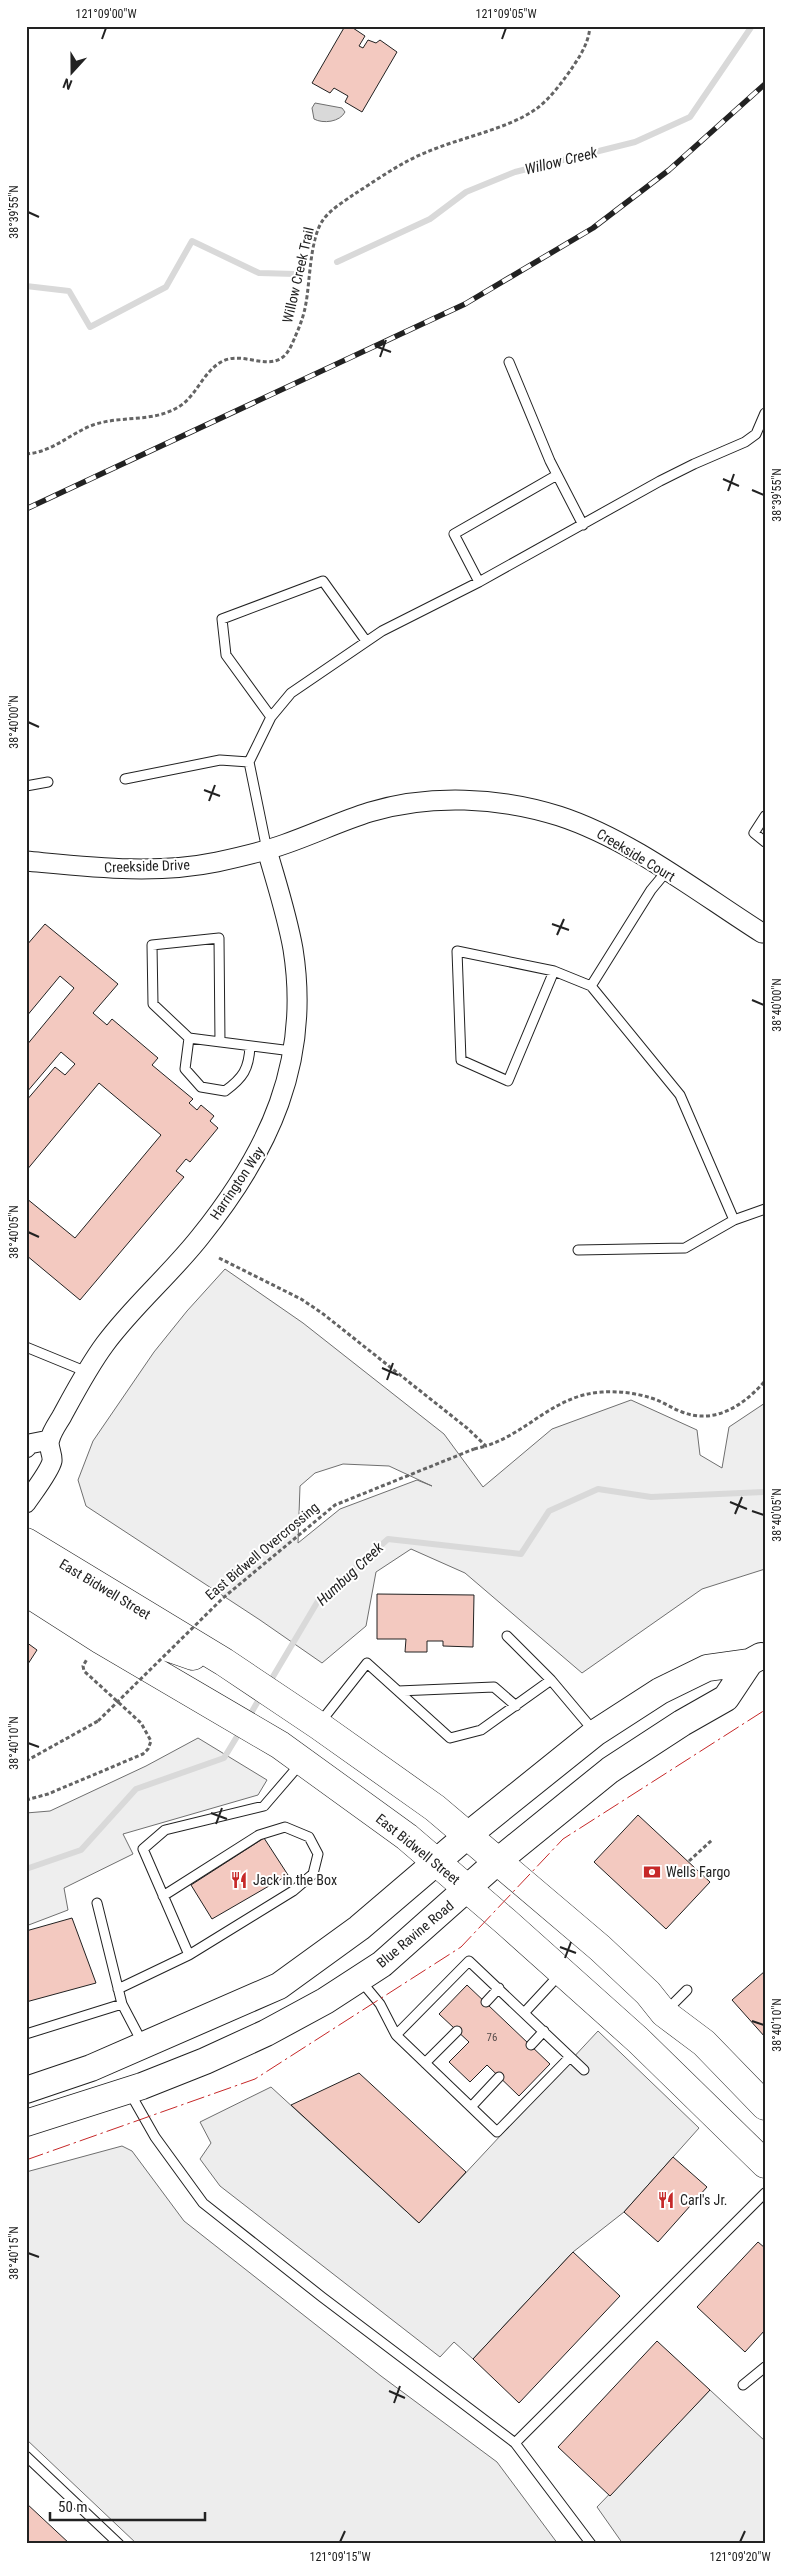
<svg xmlns="http://www.w3.org/2000/svg" width="791" height="2570" viewBox="0 0 791 2570" font-family="'Roboto Condensed',sans-serif">
<style>
.green{fill:#eee;stroke:#6f6f6f;fill-rule:evenodd}
.parking{fill:#ededed;stroke:#6f6f6f}
.water{fill:#d9d9d9;stroke:#6f6f6f}
.lines{fill:none;stroke-linecap:round;stroke-linejoin:round}
.stream{stroke:#d9d9d9;stroke-width:6}
.building{fill:#f3c9c0;stroke:#222}
.service-casing{stroke:#222;stroke-width:11}
.minor-casing{stroke:#222;stroke-width:21}
.secondary-casing{stroke:#222;stroke-width:28}
.primary-casing{stroke:#222;stroke-width:29}
.path{stroke:#646464;stroke-width:3;stroke-dasharray:4 2.5;stroke-linecap:butt}
.service{stroke:#fff;stroke-width:9}
.minor{stroke:#fff;stroke-width:19}
.secondary{stroke:#fff;stroke-width:26}
.primary{stroke:#fff;stroke-width:28}
.rail-casing{stroke:#222;stroke-width:5.5}
.rail{stroke:#fff;stroke-width:4;stroke-dasharray:11;stroke-linecap:butt}
.path-bridge{stroke:#646464;stroke-width:3;stroke-dasharray:4 2.5;stroke-linecap:butt}
.power{stroke:#c62828;stroke-width:1;stroke-dasharray:18 4 2.5 4;stroke-linecap:butt}
.ticks{fill:none;stroke:#222;stroke-width:2}
.labels{text-anchor:middle;stroke-width:4;stroke-linejoin:round;paint-order:stroke}
.number-label{font-size:11px;fill:#564c4a}
.street-label{font-size:14px;fill:#222;stroke:#fff}
.poi-label{font-size:14px;fill:#222;stroke:#fff;text-anchor:start}
.water-label{font-size:15px;font-style:italic;fill:#222;stroke:#fff}
.neatline{fill:none;stroke:#222;stroke-width:2}
.ticks-label{font-size:12px;text-anchor:middle;fill:#222}
</style>
<rect width="100%" height="100%" fill="#fff"/>
<path class="green" d="M225 1269 303 1323 444 1434 483 1487 552 1429 631 1400 697 1430 700 1455 722 1468 729 1427 765 1403V1569L702 1589 582 1673 465 1573 411 1549 376 1572 366 1626 322 1663 260 1620 86 1506 78 1480 93 1441 154 1352 187 1311ZM343 1464 389 1466 432 1486 417 1480 340 1509 298 1543 300 1486 315 1473Z
M198 1738 267 1780 258 1795 123 1834 133 1854 64 1888 68 1910 26 1926V1813L50 1811 146 1766Z"/>
<path class="parking" d="M598 2031 699 2128 624 2212 573 2252 473 2359 454 2342 440 2357 220 2186 200 2159 211 2143 200 2122 271 2087 419 2223Z
M122 2146 132 2151 184 2221 381 2376 497 2462 558 2544H137L26 2439V2172Z
M710 2390 765 2441V2544H623L597 2507Z"/>
<path class="water" d="M315 103 342 108 345 112C340 122 323 124 314 119L312 108Z"/>
<g class="lines">
<path class="stream" d="M337 262 430 219 466 192 515 172 635 142 690 117 752 26
M26 286 69 291 90 327 166 287 192 241 259 273 296 274
M268 1685 318 1601 388 1539 521 1554 549 1511 598 1489 651 1497 765 1492
M247 1720 261 1696
M26 1869 81 1850 136 1789 224 1758 241 1730"/>
</g>
<path class="building" d="M345 26H350L365 36 359 46 363 48 368 40 376 43 380 40 397 52 362 112 345 102 348 96 334 88 330 93 312 83Z
M45 924 118 984 93 1013 107 1025 112 1019 158 1058 152 1065 193 1099 189 1103 197 1110 201 1105 214 1116 210 1121 218 1128 190 1162 186 1159 176 1171 184 1177 80 1300 26 1255V1198L75 1238 161 1135 99 1083 26 1171V1101L55 1067 65 1075 75 1064 61 1052 26 1093V1046L74 988 60 976 26 1017V946Z
M377 1594 474 1595 473 1647 443 1646V1641H427V1652H405L406 1639H377Z
M26 1642 37 1650 26 1667Z
M638 1815 710 1882 666 1929 594 1862Z
M264 1838 288 1875 212 1919 191 1885Z
M72 1918 96 1983 26 2002V1931Z
M765 1971V2037L732 2000Z
M467 1985 550 2064 519 2096 487 2065 470 2082 449 2062 469 2042 439 2014Z
M359 2073 466 2172 419 2223 291 2105Z
M673 2157 707 2187 658 2242 624 2212Z
M758 2242 765 2248V2330L745 2352 697 2307Z
M573 2252 620 2296 519 2403 473 2359Z
M657 2341 710 2390 610 2496 558 2447Z
M26 2503 70 2544H26Z"/>
<g class="lines">
<g class="service-casing">
<path id="service" d="M509 362 550 461 583 525
M479 582 454 534 557 475
M271 717 226 655 222 619 323 581 366 641
M125 779 220 760 249 762
M26 786 48 782
M765 816 754 833 765 842
M267 850 249 762 271 717 291 693 382 631 479 582 660 481 694 464 745 442 756 434 765 413
M554 971 508 1081 461 1060 457 951 554 971 591 986 651 890 666 872
M591 986 680 1095 734 1220
M189 1038 153 1004 152 945 219 938 220 1042
M250 1046C249 1069 243 1078 225 1091L201 1087 185 1069 189 1038 292 1051
M578 1250 685 1248 734 1220 765 1209
M26 1347 87 1372
M507 1636 551 1680
M398 1691 494 1687 516 1706
M319 1724 367 1663 450 1738 481 1730 551 1680 593 1730
M163 1896 259 1835 285 1827 309 1837 318 1854 313 1874 293 1891 189 1955 143 1849 165 1830 264 1806 301 1763
M97 1903 122 2004 143 2044
M361 1981 380 2004 396 2035 469 1961 584 2070
M118 1989 189 1955
M486 2002 499 1988
M666 2011 687 1990
M524 2013 561 1973
M26 2034 122 2004
M396 2035 497 2132 570 2057
M531 2045 544 2031
M425 2063 457 2031
M130 2093 155 2137 203 2203 322 2297 515 2443 591 2544
M471 2107 499 2077
M743 2385 765 2367
M515 2443 765 2193
M26 2456 119 2544"/>
</g>
<g class="minor-casing">
<path id="minor" d="M26 861C90 867 154 875 217 862 240 857 263 852 285 844 314 834 341 821 370 812 430 794 499 797 559 816 630 839 699 893 762 933
M26 1448 29 1444 49 1440
M26 1503C32 1494 50 1471 52 1461 53 1454 47 1446 50 1439 52 1431 58 1423 62 1416 75 1392 88 1367 105 1344 133 1306 170 1275 200 1237 269 1151 311 1062 293 949 287 915 276 882 267 850"/>
</g>
<g class="secondary-casing">
<path id="secondary" d="M26 2090 91 2068 279 1986 359 1928 468 1835 595 1733 660 1691 707 1668 750 1662 761 1656
M26 2123 142 2086 205 2061 266 2033 325 2001 382 1964 499 1860 610 1770 682 1723 726 1698 750 1662"/>
</g>
<g class="primary-casing">
<path id="primary" d="M26 1542 224 1662 318 1725 435 1808 600 1948 648 1993 664 2013 704 2043 765 2106
M26 1567 133 1635 193 1656
M26 1592 101 1640 280 1745 407 1837 505 1921 638 2040 765 2164"/>
</g>
<path class="path" d="M26 454C53 452 69 434 93 425 122 415 154 423 180 406 197 395 204 370 223 361 242 352 263 368 280 359 288 355 292 344 295 337 300 326 304 315 306 303 310 281 310 238 323 220 330 210 343 202 353 195 375 181 403 161 427 152 459 138 508 129 536 109 550 99 564 80 574 65 582 53 589 41 590 26
M219 1258 301 1299 322 1313 467 1428 486 1446C529 1432 554 1395 602 1392 618 1391 636 1393 651 1398 662 1401 671 1408 682 1412 715 1425 744 1405 765 1381
M474 1449 486 1446
M26 1761 98 1721
M26 1800 48 1794 143 1754 148 1749 151 1741 141 1723 84 1671 83 1666 87 1659
M689 1861 712 1840"/>
<use href="#service" class="service"/>
<use href="#minor" class="minor"/>
<use href="#secondary" class="secondary"/>
<use href="#primary" class="primary"/>
<g class="rail-casing">
<path id="rail" d="M26 509 465 304 593 228 669 170 765 84"/>
</g>
<use href="#rail" class="rail"/>
<path class="path-bridge" d="M98 1721 223 1598 335 1505 474 1449"/>
<path class="power" d="M26 2160 255 2079 461 1947 563 1839 765 1710"/>
</g>
<path class="ticks" d="M102 39 106 28M502 39 506 28M28 212 39 217M375 346 391 352M380 357 386 340M723 479 739 486M752 490 764 495M728 491 734 474M28 722 39 727M204 790 220 796M209 801 215 785M552 924 569 930M557 935 564 919M752 1000 764 1005M28 1232 39 1237M382 1368 398 1375M387 1380 393 1363M730 1502 747 1509M752 1511 764 1515M735 1514 742 1497M28 1743 39 1747M211 1813 227 1819M216 1824 222 1808M560 1947 576 1953M565 1958 571 1942M752 2021 764 2025M28 2253 39 2257M389 2391 405 2398M394 2403 400 2386M340 2542 345 2531M740 2542 745 2531"/>
<defs>
<g id="bank-bare" transform="scale(1.35)"><path d="M-6-4H6V4H-6ZM0-2.3a2.3 2.3 0 1 0 0 4.6a2.3 2.3 0 1 0 0-4.6Z" fill="#c62828" stroke="#fff" stroke-width="2.5" paint-order="stroke"/></g>
<g id="restaurant-bare" transform="scale(1.35)"><path d="M-5-6h1v4h1v-4h1v4h1v-4h1v5L-1.5 .5V6h-2V.5L-5-1ZM5-6V6H3V1.5H1.5Q1.5-4 5-6Z" fill="#c62828" stroke="#fff" stroke-width="2.5" paint-order="stroke"/></g>
</defs>
<g fill-rule="evenodd">
<use href="#bank-bare" x="652" y="1872"/>
<use href="#restaurant-bare" x="239" y="1880"/>
<use href="#restaurant-bare" x="666" y="2200"/>
</g>
<g class="labels">
<g class="number-label">
<text x="492" y="2041">76</text>
</g>
<g class="street-label">
<text transform="translate(298 275) rotate(-77)" y="5">Willow Creek Trail</text>
<text transform="translate(636 855) rotate(31)" y="5">Creekside Court</text>
<text transform="translate(147 866) rotate(-2)" y="5">Creekside Drive</text>
<text transform="translate(237 1183) rotate(-56)" y="5">Harrington Way</text>
<text transform="translate(262 1551) rotate(-40)" y="5">East Bidwell Overcrossing</text>
<text transform="translate(105 1589) rotate(31)" y="5">East Bidwell Street</text>
<text transform="translate(418 1849) rotate(39)" y="5">East Bidwell Street</text>
<text transform="translate(415 1934) rotate(-40)" y="5">Blue Ravine Road</text>
</g>
<g class="poi-label">
<text x="666" y="1877">Wells Fargo</text>
<text x="253" y="1885">Jack in the Box</text>
<text x="680" y="2205">Carl's Jr.</text>
</g>
<g class="water-label">
<text transform="translate(561 161) rotate(-14)" y="5">Willow Creek</text>
<text transform="translate(350 1574) rotate(-43)" y="5">Humbug Creek</text>
</g>
</g>
<rect width="791" height="2570" fill="none" stroke="#ffffff" stroke-width="55"/>
<g transform="translate(72 72) rotate(201)" stroke="#ffffff" stroke-width="4" paint-order="stroke">
<path d="M0-4L9 19L0 12L-9 19Z" fill="#222222"/>
<text y="-8" font-size="14" font-weight="bold" text-anchor="middle" fill="#222222">N</text>
</g>
<path d="M50 2512v8h155v-8" fill="none" stroke="#222222" stroke-width="2.5"/>
<text x="58" y="2512" font-size="15" fill="#222222" stroke="#ffffff" stroke-width="4" paint-order="stroke">50 m</text>
<rect x="28" y="28" width="736" height="2514" class="neatline"/>
<g class="ticks-label">
<text x="106" y="18">121°09'00"W</text>
<text x="506" y="18">121°09'05"W</text>
<text transform="translate(14 212) rotate(-90)" y="4">38°39'55"N</text>
<text transform="translate(777 495) rotate(-90)" y="4">38°39'55"N</text>
<text transform="translate(14 722) rotate(-90)" y="4">38°40'00"N</text>
<text transform="translate(777 1005) rotate(-90)" y="4">38°40'00"N</text>
<text transform="translate(14 1232) rotate(-90)" y="4">38°40'05"N</text>
<text transform="translate(777 1515) rotate(-90)" y="4">38°40'05"N</text>
<text transform="translate(14 1743) rotate(-90)" y="4">38°40'10"N</text>
<text transform="translate(777 2025) rotate(-90)" y="4">38°40'10"N</text>
<text transform="translate(14 2253) rotate(-90)" y="4">38°40'15"N</text>
<text x="340" y="2561">121°09'15"W</text>
<text x="740" y="2561">121°09'20"W</text>
</g>
</svg>
